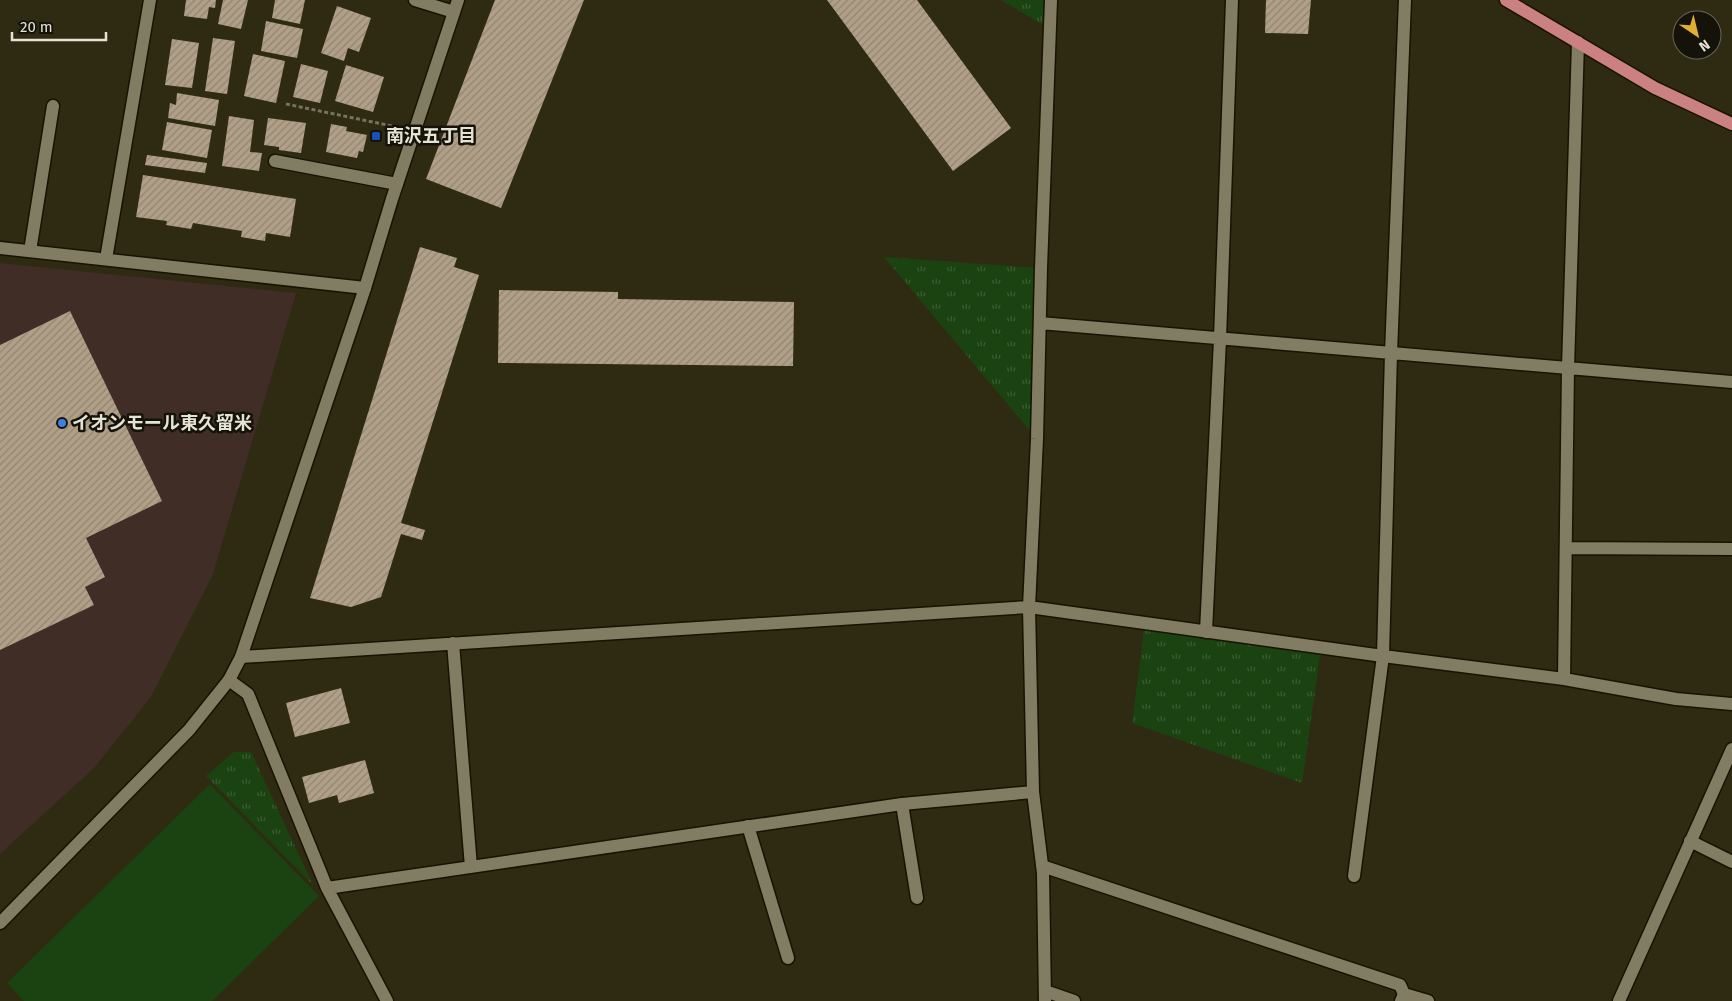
<svg xmlns="http://www.w3.org/2000/svg" width="1732" height="1001" viewBox="0 0 1732 1001" font-family="'Fira Sans','Noto Sans JP',sans-serif">
<style>
.commercial{fill:#3f2d26}
.park{fill:url(#park-tufts)}
.pitch{fill:#1b4211}
.building{fill:url(#building-hatch)}
.lines{fill:none;stroke-linecap:round;stroke-linejoin:round}
.service-casing{stroke:#181300;stroke-width:15}
.minor-casing{stroke:#181300;stroke-width:15}
.tertiary-casing{stroke:#181300;stroke-width:15}
.primary-casing{stroke:#181300;stroke-width:15}
.path{stroke:#75725d;stroke-width:3;stroke-dasharray:4 2.5;stroke-linecap:butt}
.service{stroke:#817c62;stroke-width:12}
.minor{stroke:#817c62;stroke-width:12}
.tertiary{stroke:#817c62;stroke-width:12}
.primary{stroke:#cb8081;stroke-width:12}
.transit-dot{fill:#1a4fb4;stroke:#151309;stroke-width:2}
.shop-dot{fill:#3f7fe0;stroke:#151309;stroke-width:2}
.labels{text-anchor:middle;stroke-width:5;stroke-linejoin:round;paint-order:stroke}
.poi-label{font-size:18px;font-weight:bold;fill:#e5e3d4;stroke:#151309;text-anchor:start}
</style>
<defs>
<pattern id="park-tufts" width="24" height="20" patternUnits="userSpaceOnUse" patternTransform="scale(1.25)"><rect width="24" height="20" fill="#1b4211"/><path d="M3 7l-1-3M5 7V3M7 7l1-3M15 17l-1-3M17 17v-4M19 17l1-3" fill="none" stroke="#3c5d33"/></pattern>
<pattern id="building-hatch" width="6" height="6" patternUnits="userSpaceOnUse" patternTransform="scale(1.25)"><rect width="6" height="6" fill="#b1a088"/><path d="M-1 1l2-2M0 6l6-6M5 7l2-2" fill="none" stroke="#918472"/></pattern>
</defs>
<rect width="100%" height="100%" fill="#2f2b13"/>
<path class="commercial" d="M0 263 296 293 213 574 151 697 94 768 0 854Z"/>
<path class="park" d="M1001 0H1051L1050 29Z
M884 257 1041 268 1037 439Z
M1145 623 1321 648 1302 783 1132 723Z
M234 752H251L313 885 206 776Z"/>
<path class="pitch" d="M210 784 319 896 212 1001H24L7 983Z"/>
<path class="building" d="M186 0H216L215 8 209 7 207 19 184 16Z
M223 0H248L241 29 218 24Z
M275 0H305L300 24 272 18Z
M495 0H584L501 208 426 179Z
M827 0H917L1011 128 953 171Z
M1266 0H1311L1308 34 1265 33Z
M337 6 371 18 359 52 348 48 344 61 321 53Z
M266 21 303 29 297 58 261 51Z
M213 38 235 41 227 94 205 91Z
M172 39 199 43 192 88 165 85Z
M253 54 285 61 276 103 244 96Z
M301 64 328 71 320 103 293 97Z
M346 65 384 77 373 112 335 101Z
M177 93 219 100 215 126 168 118 170 103 176 105Z
M229 116 254 120 250 152 262 153 259 171 222 166Z
M268 118 306 123 301 153 279 150V147L264 145Z
M167 122 212 130 207 158 162 150Z
M331 124 347 127 346 131 367 135 363 152 359 151 357 158 326 152Z
M147 155 207 163 205 173 145 165Z
M143 175 296 199 290 237 266 233 265 241 241 237 242 231 193 223 191 229 166 225 167 221 136 217Z
M420 247 457 258 454 267 479 275 401 523 425 530 422 540 401 534 381 597 351 607 310 598Z
M499 290 618 292V299L794 302 793 366 498 363Z
M70 311 162 501 86 538 105 577 85 587 94 605 0 650V345Z
M341 688 350 723 295 737 286 703Z
M365 760 374 793 339 803 337 795 309 803 302 777Z"/>
<g class="lines">
<g class="service-casing">
<path id="service" d="M30 251 53 106
M902 804 917 898
M748 826 788 958
M1354 876 1383 656"/>
</g>
<g class="minor-casing">
<path id="minor" d="M415 0 454 12
M275 161 397 184
M0 248 365 288
M106 259 150 0
M1040 323 1732 382
M1566 548 1732 549
M1206 632 1220 339 1232 0
M453 643 471 867
M1383 656 1391 353 1405 0
M241 657 1029 607 1383 656 1564 679 1676 699 1732 704
M1564 679 1568 368 1578 42
M229 680 248 694 327 888 387 1001
M1690 841 1732 862
M1042 866 1400 985 1404 994 1401 1001
M327 888 902 804 1033 792
M1045 991 1074 1001
M1404 994 1428 1001
M1045 1001 1043 873 1033 792 1029 607 1037 439 1041 268 1051 0
M1619 1001 1732 749"/>
</g>
<g class="tertiary-casing">
<path id="tertiary" d="M0 923 189 730 229 680 241 657 365 288 392 199 458 0"/>
</g>
<g class="primary-casing">
<path id="primary" d="M1506 0 1655 88 1732 124"/>
</g>
<path class="path" d="M286 104 392 126"/>
<use href="#service" class="service"/>
<use href="#minor" class="minor"/>
<use href="#tertiary" class="tertiary"/>
<use href="#primary" class="primary"/>
</g>
<rect class="transit-dot" x="371" y="131" width="10" height="10" rx="2.5"/>
<circle class="shop-dot" cx="62" cy="423" r="5"/>
<g class="labels">
<g class="poi-label">
<text x="386" y="142">南沢五丁目</text>
<text x="72" y="429">イオンモール東久留米</text>
</g>
</g>
<g transform="translate(1697 35) rotate(145)"><circle r="24" fill="#151309" stroke="#68665a"/>
<path d="M0-4L9 19L0 12L-9 19Z" fill="#e3ae34"/>
<text y="-8" font-size="14" font-weight="bold" text-anchor="middle" fill="#e5e3d4">N</text>
</g>
<path d="M12 32v8h94v-8" fill="none" stroke="#e5e3d4" stroke-width="2.5"/>
<text x="20" y="32" font-size="15" fill="#e5e3d4" stroke="#151309" stroke-width="4" paint-order="stroke">20 m</text>
</svg>
